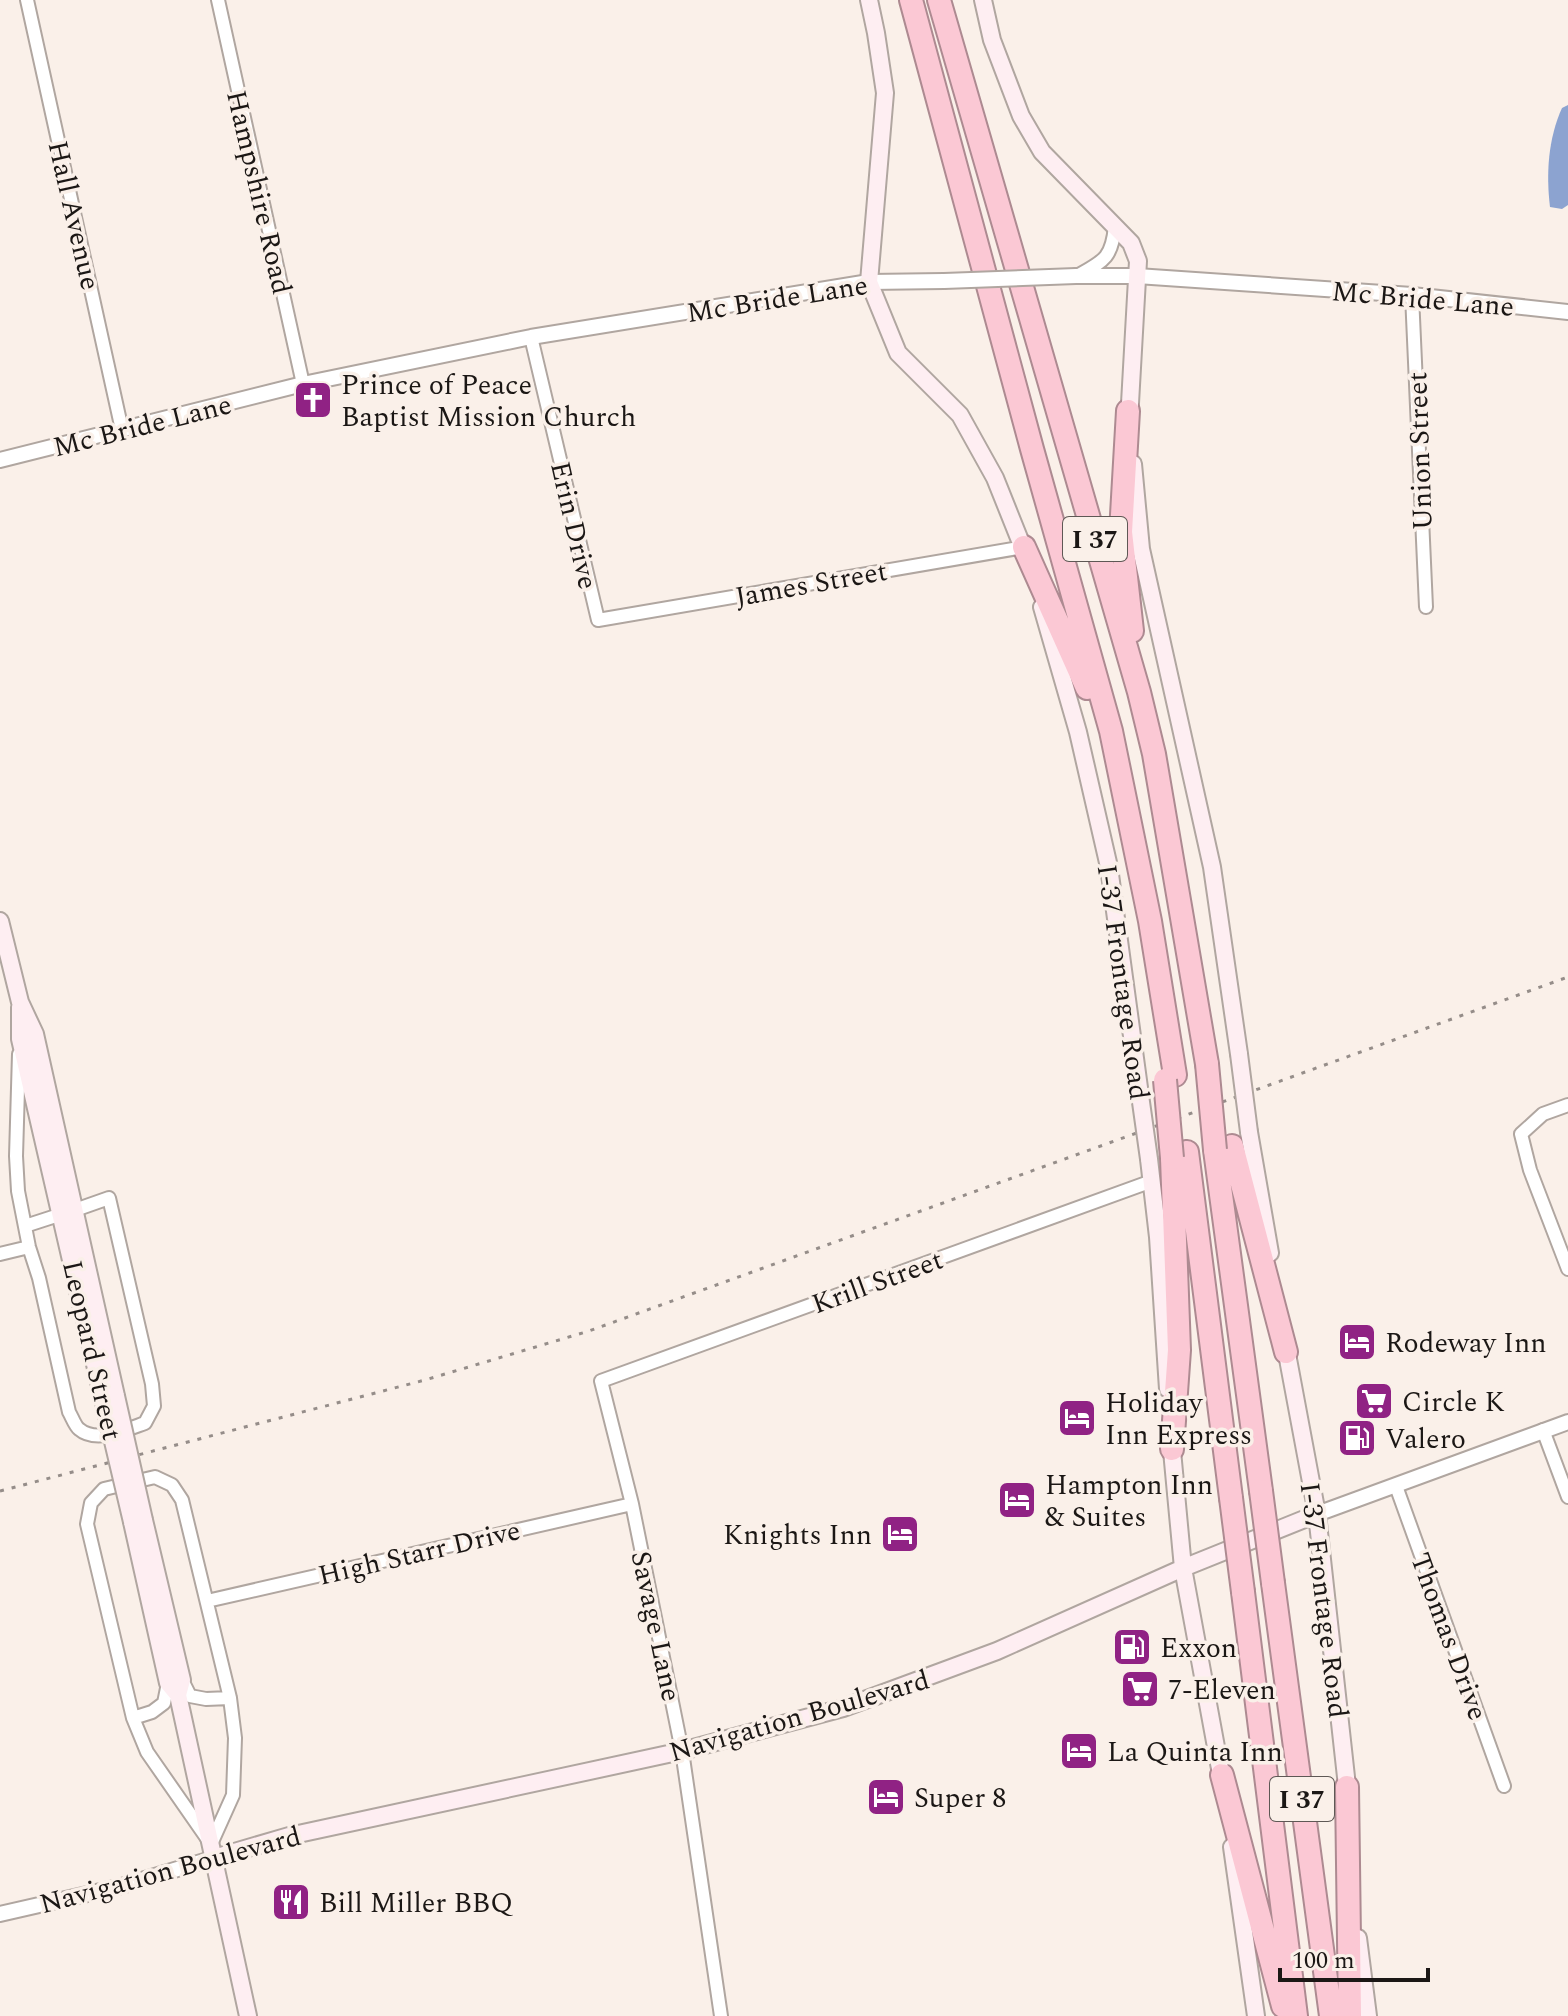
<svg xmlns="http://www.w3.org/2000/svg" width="1568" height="2016" viewBox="0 0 1568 2016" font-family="Spectral,serif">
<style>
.water{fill:#8ca3d0}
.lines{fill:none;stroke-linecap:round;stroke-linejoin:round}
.minor-casing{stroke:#b0a6a0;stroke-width:16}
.tertiary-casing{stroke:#b0a6a0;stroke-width:18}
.secondary-casing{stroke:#b0a6a0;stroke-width:20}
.motorway-casing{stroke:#ad8a91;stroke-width:26}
.minor{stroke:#fff;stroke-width:12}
.tertiary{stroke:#fff;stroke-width:14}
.secondary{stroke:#feeef2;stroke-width:16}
.motorway{stroke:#fbc8d4;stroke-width:22}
.rail{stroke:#958d89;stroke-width:3;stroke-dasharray:4 8;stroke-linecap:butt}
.tertiary-bridge-casing{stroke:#b0a6a0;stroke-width:18;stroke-linecap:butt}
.secondary-bridge-casing{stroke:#b0a6a0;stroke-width:20;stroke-linecap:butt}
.motorway-bridge-casing{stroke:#ad8a91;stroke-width:26;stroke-linecap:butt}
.tertiary-bridge{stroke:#fff;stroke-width:14}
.secondary-bridge{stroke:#feeef2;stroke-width:16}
.motorway-bridge{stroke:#fbc8d4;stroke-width:22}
.labels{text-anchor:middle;stroke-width:7;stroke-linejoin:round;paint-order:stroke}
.shield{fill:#faf0e9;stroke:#5e5855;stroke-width:2}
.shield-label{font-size:26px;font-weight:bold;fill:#1b1715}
.street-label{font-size:28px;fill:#1b1715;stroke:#faf0e9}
.poi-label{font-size:28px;fill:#1b1715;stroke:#faf0e9;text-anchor:start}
</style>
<rect width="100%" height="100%" fill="#faf0e9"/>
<path class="water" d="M1568 105V205L1562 209 1550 207C1546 174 1548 139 1562 108Z"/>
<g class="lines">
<g class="minor-casing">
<path id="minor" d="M27 0 122 430
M218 0 303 384
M1077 276C1104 261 1112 258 1115 226
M1412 295 1426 607
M531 337 598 620 1024 547
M19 1054 16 1156 18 1191 29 1247 39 1278 69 1412C72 1417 75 1426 79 1429 96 1444 128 1429 145 1423L154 1406 152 1384 109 1198 75 1210
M1568 1105 1543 1114 1521 1134 1530 1170 1568 1269
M25 1226 62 1214
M0 1254 29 1247
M1543 1430 1568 1497
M155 1477 172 1485 182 1500 230 1698 235 1738 233 1795 211 1844 147 1752 133 1718 87 1524 91 1503 104 1489Z
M1396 1486 1504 1786
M207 1601 632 1504
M182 1680 190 1696 206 1699 230 1698
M133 1718 152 1712 164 1703 168 1683
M721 2016 682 1751 632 1504 601 1381 1152 1181"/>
</g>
<g class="tertiary-casing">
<path id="tertiary" d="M1076 276H1137L1412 295 1568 312
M0 460 303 384 531 337 869 282 944 281
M1317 1514 1568 1422
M0 1914 118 1887 214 1858"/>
</g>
<g class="secondary-casing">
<path id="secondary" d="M869 0 876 33 885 93 869 282 898 353 960 415 995 478 1027 558
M983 0 992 40 1021 116 1042 152 1131 243 1138 261 1129 421
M1133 464 1141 549 1212 867 1239 1054
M1042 607 1078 732 1109 867 1140 1095
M0 921 20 1002 35 1034 116 1396
M20 1007V1039L103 1399
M1249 1132 1270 1253
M1149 1159 1158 1237 1168 1389
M1285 1343 1317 1514 1348 1795
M1171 1440 1183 1568 1223 1785
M144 1520 182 1680 178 1695 248 2016
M132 1522 168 1683 178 1695
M1232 1847 1256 2016
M214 1858 289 1836 682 1751 843 1708 997 1651 1183 1568 1317 1514
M1358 1938 1368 2016"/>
</g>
<g class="motorway-casing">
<path id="motorway" d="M911 0 1032 449 1111 731 1150 921 1175 1075
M939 0 1139 692 1154 754 1207 1064
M1128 411 1121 532 1132 631
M1024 547 1087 688
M1232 1146 1286 1352
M1215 1150 1261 1491
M1187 1152 1231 1498
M1172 1449 1179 1350 1172 1158
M1273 1583 1331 2016
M1243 1592 1296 2016
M1222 1775 1283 2006
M1347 1787 1350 2016"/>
</g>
<use href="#minor" class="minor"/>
<use href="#tertiary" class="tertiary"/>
<use href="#secondary" class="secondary"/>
<use href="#motorway" class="motorway"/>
<path class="rail" d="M0 1491 425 1380 589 1331 1568 977"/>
<g class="tertiary-bridge-casing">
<path id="tertiary-bridge" d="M944 281 1076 276"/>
</g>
<g class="secondary-bridge-casing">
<path id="secondary-bridge" d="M1239 1054 1249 1132
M1140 1095 1149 1159
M116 1396 144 1520
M103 1399 132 1522"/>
</g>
<g class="motorway-bridge-casing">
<path id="motorway-bridge" d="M1207 1064 1215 1150
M1165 1080 1172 1158
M1261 1491 1273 1583
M1231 1498 1243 1592"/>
</g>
<use href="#tertiary-bridge" class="tertiary-bridge"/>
<use href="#secondary-bridge" class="secondary-bridge"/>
<use href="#motorway-bridge" class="motorway-bridge"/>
</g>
<defs>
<g id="church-square" transform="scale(2)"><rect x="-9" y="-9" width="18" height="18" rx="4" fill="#902284" stroke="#faf0e9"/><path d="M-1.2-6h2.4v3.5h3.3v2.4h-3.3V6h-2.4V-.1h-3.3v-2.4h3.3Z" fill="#fff"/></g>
<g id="hotel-square" transform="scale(2)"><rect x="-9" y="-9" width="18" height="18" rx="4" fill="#902284" stroke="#faf0e9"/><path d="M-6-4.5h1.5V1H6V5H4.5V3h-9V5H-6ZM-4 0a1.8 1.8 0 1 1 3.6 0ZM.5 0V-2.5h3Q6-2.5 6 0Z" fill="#fff"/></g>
<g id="supermarket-square" transform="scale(2)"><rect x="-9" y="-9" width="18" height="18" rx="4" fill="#902284" stroke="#faf0e9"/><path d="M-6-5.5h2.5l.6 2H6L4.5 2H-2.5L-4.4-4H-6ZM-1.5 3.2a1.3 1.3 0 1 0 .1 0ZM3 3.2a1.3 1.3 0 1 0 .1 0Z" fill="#fff"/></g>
<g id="fuel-square" transform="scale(2)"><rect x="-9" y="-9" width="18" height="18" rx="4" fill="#902284" stroke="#faf0e9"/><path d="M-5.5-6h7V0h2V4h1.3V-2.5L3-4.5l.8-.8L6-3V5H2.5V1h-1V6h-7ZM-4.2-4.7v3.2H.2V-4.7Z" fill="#fff"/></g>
<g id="restaurant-square" transform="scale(2)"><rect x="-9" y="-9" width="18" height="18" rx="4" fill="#902284" stroke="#faf0e9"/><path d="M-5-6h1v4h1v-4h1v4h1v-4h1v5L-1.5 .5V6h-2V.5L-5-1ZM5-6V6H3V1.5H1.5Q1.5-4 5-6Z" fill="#fff"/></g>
</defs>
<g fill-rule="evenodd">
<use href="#church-square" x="313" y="400"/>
<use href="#hotel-square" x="1357" y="1342"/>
<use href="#supermarket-square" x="1374" y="1401"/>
<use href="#hotel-square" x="1077" y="1418"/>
<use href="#fuel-square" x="1357" y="1438"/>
<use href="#hotel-square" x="1017" y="1500"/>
<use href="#hotel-square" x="900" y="1534"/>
<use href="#fuel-square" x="1132" y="1647"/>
<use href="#supermarket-square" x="1140" y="1689"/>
<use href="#hotel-square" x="1079" y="1751"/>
<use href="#hotel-square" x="886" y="1797"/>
<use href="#restaurant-square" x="291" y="1902"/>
</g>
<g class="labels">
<g class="shield">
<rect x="1063" y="517" width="64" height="44" rx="6"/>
<rect x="1270" y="1777" width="64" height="44" rx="6"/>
</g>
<g class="shield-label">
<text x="1095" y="548">I 37</text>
<text x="1302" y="1808">I 37</text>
</g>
<g class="street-label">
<text transform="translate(260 192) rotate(77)" y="10">Hampshire Road</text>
<text transform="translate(75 215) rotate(77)" y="10">Hall Avenue</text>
<text transform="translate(777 298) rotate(-9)" y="10">Mc Bride Lane</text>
<text transform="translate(1423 298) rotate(5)" y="10">Mc Bride Lane</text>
<text transform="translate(142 425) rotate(-14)" y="10">Mc Bride Lane</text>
<text transform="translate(1419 451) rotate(-92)" y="10">Union Street</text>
<text transform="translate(575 525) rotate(77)" y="10">Erin Drive</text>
<text transform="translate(811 583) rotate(-10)" y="10">James Street</text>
<text transform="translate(1124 982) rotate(82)" y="10">I-37 Frontage Road</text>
<text transform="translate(877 1281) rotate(-20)" y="10">Krill Street</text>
<text transform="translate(93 1350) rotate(77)" y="10">Leopard Street</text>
<text transform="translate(419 1552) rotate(-13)" y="10">High Starr Drive</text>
<text transform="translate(1325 1600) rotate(83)" y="10">I-37 Frontage Road</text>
<text transform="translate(657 1626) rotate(78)" y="10">Savage Lane</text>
<text transform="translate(1450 1636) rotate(70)" y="10">Thomas Drive</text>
<text transform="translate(799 1715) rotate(-16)" y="10">Navigation Boulevard</text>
<text transform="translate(170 1869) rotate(-15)" y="10">Navigation Boulevard</text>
</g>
<g class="poi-label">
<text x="341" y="394">Prince of Peace<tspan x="341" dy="32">Baptist Mission Church</tspan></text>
<text x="1385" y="1352">Rodeway Inn</text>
<text x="1402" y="1411">Circle K</text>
<text x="1105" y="1412">Holiday<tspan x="1105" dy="32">Inn Express</tspan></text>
<text x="1385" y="1448">Valero</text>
<text x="1045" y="1494">Hampton Inn<tspan x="1045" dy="32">&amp; Suites</tspan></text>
<text x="872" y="1544" text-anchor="end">Knights Inn</text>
<text x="1160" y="1657">Exxon</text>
<text x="1168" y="1699">7-Eleven</text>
<text x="1107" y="1761">La Quinta Inn</text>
<text x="914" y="1807">Super 8</text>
<text x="319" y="1912">Bill Miller BBQ</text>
</g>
</g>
<path d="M1280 1968v12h148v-12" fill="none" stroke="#1b1715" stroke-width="4"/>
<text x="1292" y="1968" font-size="24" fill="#1b1715" stroke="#faf0e9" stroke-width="6" paint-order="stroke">100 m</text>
</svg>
